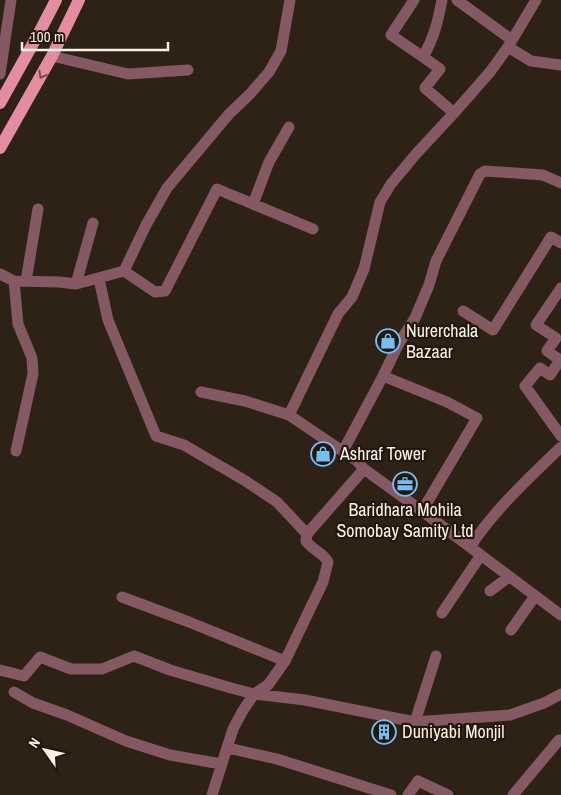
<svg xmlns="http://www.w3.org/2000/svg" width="561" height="795" viewBox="0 0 561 795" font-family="'Archivo Narrow',sans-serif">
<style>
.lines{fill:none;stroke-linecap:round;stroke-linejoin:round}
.minor{stroke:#845963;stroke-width:11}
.major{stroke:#e48ca1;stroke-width:12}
.oneway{stroke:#7a4c50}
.labels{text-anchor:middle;stroke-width:4.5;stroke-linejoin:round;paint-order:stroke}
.poi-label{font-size:18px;fill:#faf1e9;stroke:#24180d;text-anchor:start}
</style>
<rect width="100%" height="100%" fill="#2e2216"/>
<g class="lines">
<path class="minor" d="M414 0 391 35 423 57
M442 0C438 21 434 38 423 57L440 69 425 88 454 113
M457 0 512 40
M508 47 531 61 561 65
M52 56 128 74 188 70
M0 74 11 0
M253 204 269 162 289 127
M124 271 155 292 165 291 217 189 313 229
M0 274 14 281 59 282 76 284 124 271 146 225 167 188 229 114 250 94 269 72 281 51 290 0
M99 279 108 320 156 436 184 445 244 480 277 502 307 534
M14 281 18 324 32 358 33 374 16 451
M26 281 38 209
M76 284 93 223
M561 288 536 325 556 338 547 351 560 360 550 375 540 368 525 386 561 436
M463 311 493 330 551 237 561 243
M383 376 447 402 477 418 422 511
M201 392 245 401 289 415 357 461 364 469 422 511 561 615
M289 415 338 314 352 297 364 269 380 202 391 184 416 154 454 113 490 72 508 47 536 0
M343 451 383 376 398 345 415 318 429 285 436 261 480 174 485 171 543 175 561 183
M470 547C495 509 528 479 561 447
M490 591 509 577
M122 597 189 622 285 661
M442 613 481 555
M511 630 535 596
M0 670 24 676 40 657 71 669H102L134 656 170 670 231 688 254 694 305 700 415 722 510 715 544 703 561 694
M14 692 33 703 67 715 126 741 170 755 221 764
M415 722 436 656
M228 748 277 759 391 795
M212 795 233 729 242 712 254 694 268 685 285 661 323 582 328 562C324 553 312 550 306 541L307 534 364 469
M408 795 418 781 448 795
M513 795 559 740H561"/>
<path class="major" d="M0 103 40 31 56 0
M0 148 52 56 79 0"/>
</g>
<defs><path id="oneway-chevron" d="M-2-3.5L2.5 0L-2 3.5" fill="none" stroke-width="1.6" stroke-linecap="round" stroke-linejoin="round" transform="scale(1.25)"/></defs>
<use class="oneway" href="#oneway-chevron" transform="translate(42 75) rotate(119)"/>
<defs>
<g id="shop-ring" transform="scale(1.25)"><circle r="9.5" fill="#24180d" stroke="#74c0f6" stroke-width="1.5"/><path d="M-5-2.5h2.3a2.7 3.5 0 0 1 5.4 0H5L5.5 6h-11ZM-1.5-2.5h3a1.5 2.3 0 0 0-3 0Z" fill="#74c0f6"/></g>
<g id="office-ring" transform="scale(1.25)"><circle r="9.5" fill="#24180d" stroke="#74c0f6" stroke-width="1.5"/><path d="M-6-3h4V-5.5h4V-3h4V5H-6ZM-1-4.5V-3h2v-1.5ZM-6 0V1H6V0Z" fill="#74c0f6"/></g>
<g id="building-ring" transform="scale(1.25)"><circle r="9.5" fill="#24180d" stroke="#74c0f6" stroke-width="1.5"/><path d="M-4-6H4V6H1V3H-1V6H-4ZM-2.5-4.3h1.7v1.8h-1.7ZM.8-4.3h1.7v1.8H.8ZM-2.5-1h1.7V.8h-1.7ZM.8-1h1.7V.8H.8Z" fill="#74c0f6"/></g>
</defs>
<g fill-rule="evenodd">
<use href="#shop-ring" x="388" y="341"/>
<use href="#shop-ring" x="323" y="454"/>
<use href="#office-ring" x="405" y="484"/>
<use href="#building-ring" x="384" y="732"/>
</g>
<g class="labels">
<g class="poi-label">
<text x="406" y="337">Nurerchala<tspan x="406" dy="21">Bazaar</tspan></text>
<text x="340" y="460">Ashraf Tower</text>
<text x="405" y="516" text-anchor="middle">Baridhara Mohila<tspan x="405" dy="21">Somobay Samity Ltd</tspan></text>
<text x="402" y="738">Duniyabi Monjil</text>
</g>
</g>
<g transform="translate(45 750) rotate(304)" stroke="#24180d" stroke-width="4" paint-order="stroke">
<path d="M0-4L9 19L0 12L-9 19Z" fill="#faf1e9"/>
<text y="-8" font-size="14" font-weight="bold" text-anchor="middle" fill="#faf1e9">N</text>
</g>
<path d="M22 42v8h146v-8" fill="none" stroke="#faf1e9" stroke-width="2.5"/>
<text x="30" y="42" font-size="15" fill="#faf1e9" stroke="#24180d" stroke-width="4" paint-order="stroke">100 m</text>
</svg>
